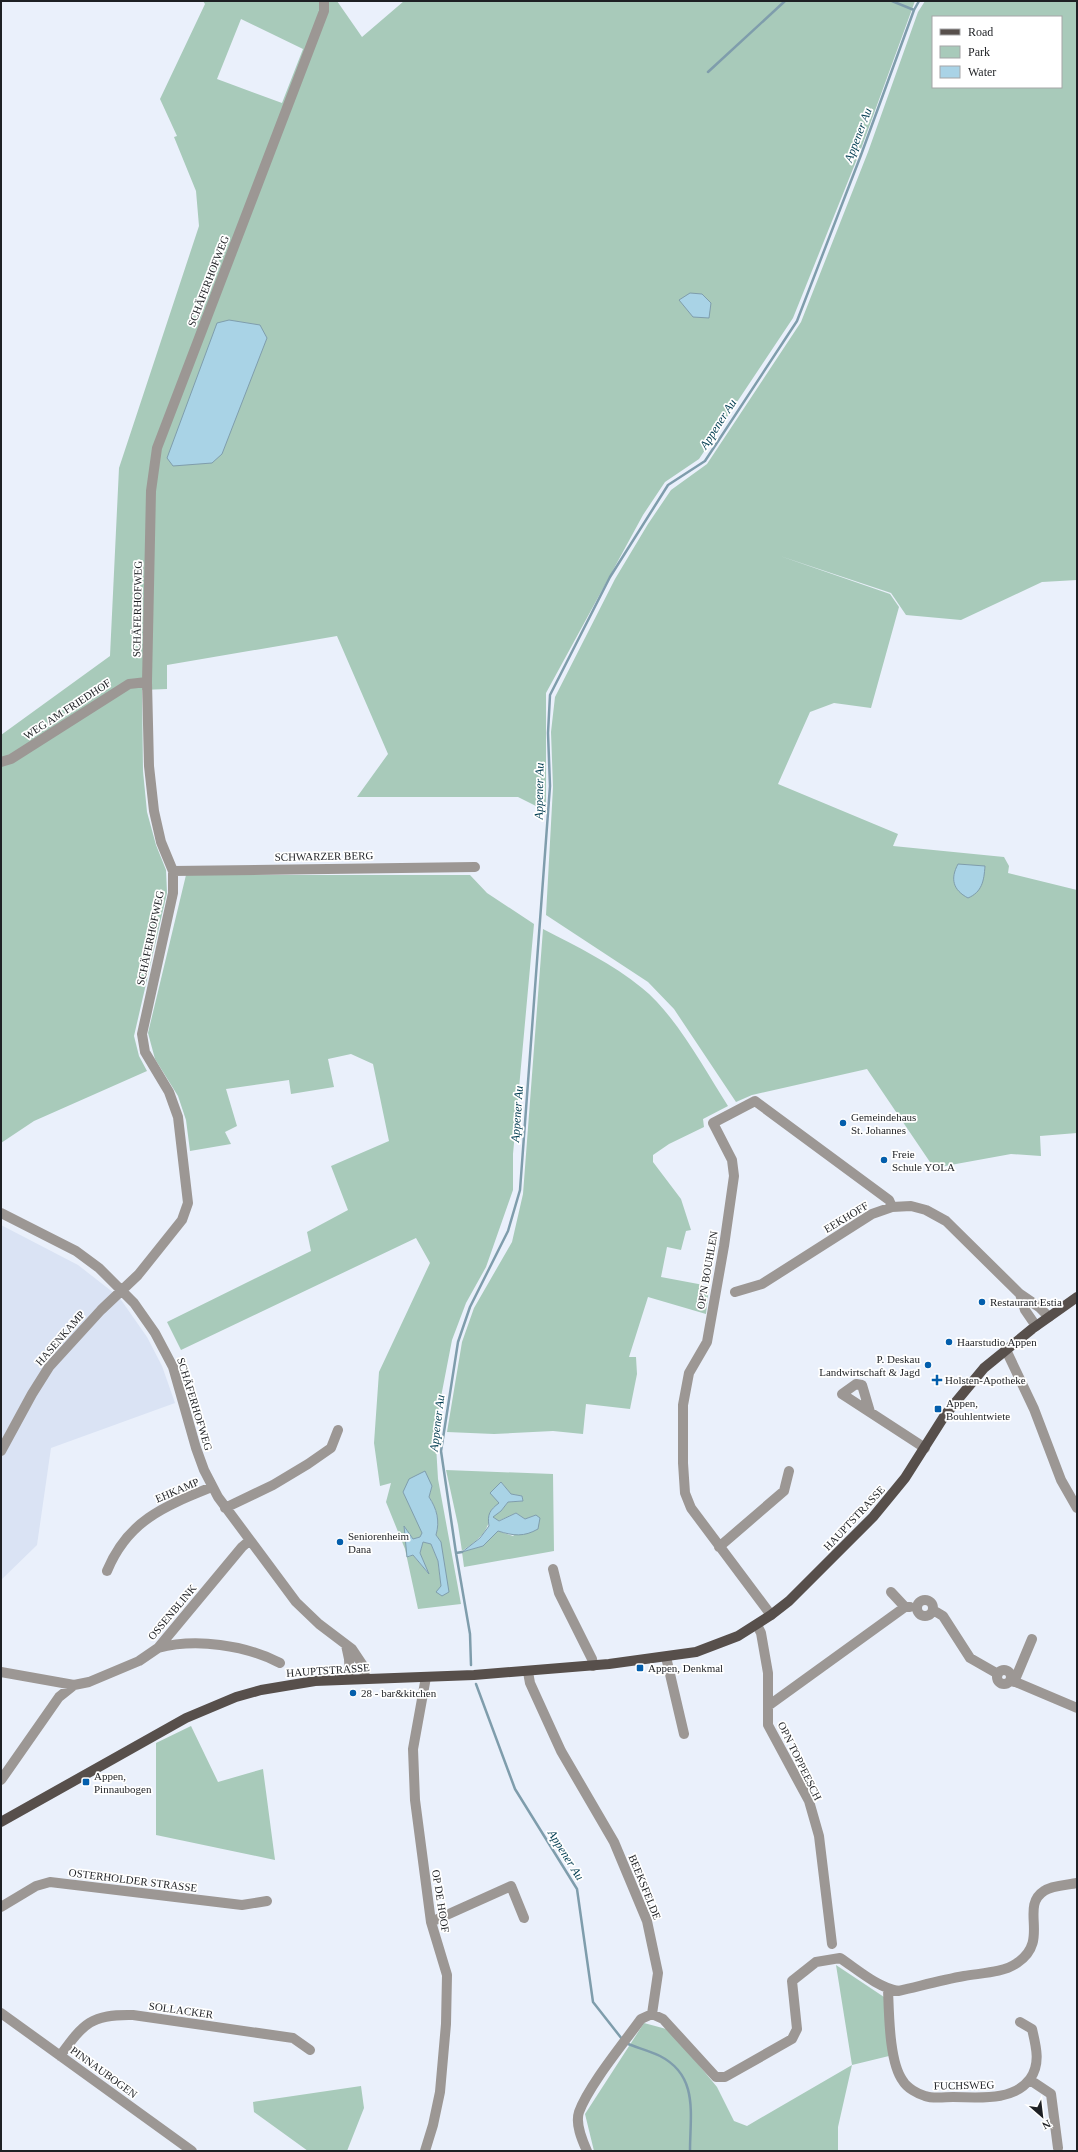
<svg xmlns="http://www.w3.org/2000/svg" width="1078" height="2152" viewBox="0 0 1078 2152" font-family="'Times New Roman',serif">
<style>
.built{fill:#dae3f4}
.green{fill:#a8caba;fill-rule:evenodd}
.water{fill:#a9d3e6;stroke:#7f9dac}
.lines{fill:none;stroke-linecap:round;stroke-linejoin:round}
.stream{stroke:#7f9dac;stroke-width:2.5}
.minor{stroke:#9c9794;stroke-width:10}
.major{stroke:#574f4b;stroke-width:10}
.poi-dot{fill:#035eac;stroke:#fff;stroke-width:1.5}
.labels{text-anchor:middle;stroke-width:3.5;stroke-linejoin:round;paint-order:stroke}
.street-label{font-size:11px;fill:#1e2024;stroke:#fff}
.poi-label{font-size:11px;fill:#1e2024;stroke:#fff;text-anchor:start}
.water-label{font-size:12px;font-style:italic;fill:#003c50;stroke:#fff}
</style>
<rect width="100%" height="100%" fill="#eaf0fb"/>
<path class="built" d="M1 1225 78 1265 119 1297 147 1337 162 1366 175 1403 51 1448 37 1545 1 1580Z"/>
<path class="green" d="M203 1H337L362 37 404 1H915L861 149 793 318 699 459 665 482 643 515 546 693V811L518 797H357L388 754 337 636 167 665V689L142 690 143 771 147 812 156 845 166 870 167 893 134 1036 139 1056 147 1071 34 1121 1 1143V735L110 656 119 468 199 226 196 191 174 137 177 136 160 99 205 4ZM241 19 303 49 282 103 217 79Z
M925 1H1077V580L1042 582 961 620 906 615 891 593 780 556 890 594 899 607 871 708 834 703 810 712 778 784 898 834 893 846 1004 857 1009 866 1008 873 1077 890V1133L1040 1136 1041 1156 1011 1154 934 1168 867 1069 752 1095 736 1102 674 1009 648 982 546 915 553 787 551 732 555 697 615 579 648 524 671 490 707 464 801 322 868 152 918 12ZM933 17H1061V87H933Z
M186 875H470L487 893 534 924 513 1154V1190L486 1267 466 1303 452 1340 435 1428 438 1479 461 1604 418 1609 405 1549 386 1502 391 1483 380 1486 374 1443 379 1372 430 1263 416 1238 181 1350 167 1322 311 1251 307 1232 348 1210 331 1166 389 1141 373 1064 351 1054 328 1059 334 1087 291 1094 289 1080 226 1089 237 1126 225 1132 231 1144 190 1151 186 1120 178 1096 155 1059 148 1033ZM432 1486 429 1497C437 1509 440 1521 436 1535L441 1542 442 1595 438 1561 431 1544 423 1542 420 1553 428 1573 413 1555 408 1557 404 1526 413 1539 420 1537 423 1533 403 1492Z
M543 929C576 946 613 964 642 988 675 1014 705 1070 728 1106L703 1119 704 1127 669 1144 653 1155V1162L681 1199 691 1230 686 1231 681 1250 667 1247 661 1277 709 1286 706 1314 648 1297 629 1357H636L637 1374 630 1409 586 1404 583 1434 553 1431 494 1434 447 1432 462 1342 474 1308 512 1242 523 1194Z
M446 1470 553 1474 554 1551 464 1567 462 1552 483 1546 498 1531 513 1536 536 1515 525 1519 516 1513 498 1521 492 1517 501 1511 508 1502 523 1501 522 1496 511 1494 501 1482 500 1503 492 1509C488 1533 481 1538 462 1551L458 1525Z
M191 1726 218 1782 263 1769 275 1860 156 1835V1743Z
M836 1965 884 1997 889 2056 852 2065 838 2127V2151H594L585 2114 644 2023 670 2030 717 2087 734 2121 747 2126 852 2065Z
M361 2086 364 2108 347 2151H308L254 2112 253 2102Z"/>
<path class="water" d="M690 293 702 294 711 303 709 318 693 317 679 300Z
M229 320 260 325 267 338 222 454 212 463 173 466 167 458 217 323Z
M958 864 985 866C984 881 982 892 968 898 953 890 950 879 958 864Z
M425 1471 432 1486 429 1497C437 1509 440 1521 436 1535L441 1542 449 1592 442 1596 436 1592 441 1586 438 1561 431 1544 423 1542 420 1553 429 1574 413 1555 407 1557 404 1526 413 1539 420 1537 422 1533 403 1492 409 1479Z
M501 1482 511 1494 522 1496 523 1501 508 1502 501 1511 493 1517 499 1521 516 1513 525 1519 536 1515 540 1518 538 1529C524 1537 514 1536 498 1531L483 1546 462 1552 480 1538 489 1526C487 1514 490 1510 499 1503L490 1493Z"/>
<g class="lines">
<path class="stream" d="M892 1 914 10
M708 72 785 1
M456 1553 462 1552
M471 1665 470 1634 456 1553 441 1451 458 1342 470 1307 508 1231 520 1190 550 786 548 733 550 695 610 577 668 485 705 461 797 321 861 155 914 10 919 1
M476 1684 515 1789 577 1889 593 2002 622 2039
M628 2044C638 2048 650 2051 660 2056 699 2076 690 2114 690 2151"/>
<path class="minor" d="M1 762 11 759 129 684 147 682
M173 871 475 867
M1 1213 76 1251 99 1268 134 1303 155 1333 173 1367 196 1448 204 1470 218 1497 296 1602 319 1624 352 1649 364 1667 365 1679
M735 1292 762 1284 872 1214 892 1207 911 1206 926 1210 946 1221 1020 1294 1039 1307 1049 1317
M1020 1294 1025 1310 1036 1326
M1006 1350 1034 1409 1061 1480 1077 1508
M870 1412 862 1385 856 1384 842 1394 925 1448
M1 1451 32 1394 49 1367 101 1310 138 1275 182 1220 188 1203 178 1117 169 1092 145 1052 142 1034 173 893V871L161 842 154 811 149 766 147 682 151 491 157 448 324 11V1
M225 1508 273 1485 308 1464 331 1448 338 1430
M719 1547 784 1491 789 1471
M553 1569 559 1593 592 1659 593 1666
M107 1571C128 1520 165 1506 212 1487
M891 1592 905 1607H910
M917 1608a8 8 0 1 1 16 0a8 8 0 1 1-16 0Z
M933 1610 943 1616 970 1658 998 1674
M771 1615 691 1508 685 1493 683 1463V1405L689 1373 707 1342 724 1246 734 1176 732 1160 713 1123 755 1101 889 1200 892 1207
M757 1625 761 1633 768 1673V1725L809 1801 819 1836 832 1944
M346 1645 349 1659 350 1679
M158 1648C196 1638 245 1645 280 1663
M666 1657 684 1734
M997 1677a7 7 0 1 1 14 0a7 7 0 1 1-14 0Z
M1 1672 74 1685
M528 1672 530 1683 561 1751 614 1842 647 1921 658 1973 652 2014
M1011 1680 1077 1708
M1014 1682 1032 1639
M768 1706 905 1607
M1 1780 59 1697 74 1685 89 1682 139 1661 158 1648 242 1547 249 1541
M1 1907 36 1886 50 1882 242 1905 267 1901
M431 1922 511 1886 524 1918
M888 1989C889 2012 889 2063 903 2081 907 2088 918 2094 925 2096 933 2099 945 2097 953 2097 977 2097 1013 2102 1030 2079 1041 2064 1036 2046 1032 2029L1020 2022
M1 2013 192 2151
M652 2014 663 2019 716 2077H725L792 2039 797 2029 792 1981 816 1962 840 1958C858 1970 877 1987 898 1991 920 1986 942 1980 964 1976 981 1973 1003 1973 1017 1963 1051 1941 1019 1907 1044 1891 1052 1885 1068 1885 1077 1883
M60 2056C84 2023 91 2014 133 2015L293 2038 310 2050
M1030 2080 1051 2094 1058 2148
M425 2151 433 2125 440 2092 446 2024 447 1975 431 1922 415 1800 413 1749 426 1677
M587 2151C582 2140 575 2124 579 2112 589 2085 623 2044 641 2019L652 2014"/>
<path class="major" d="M1 1822 186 1718 236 1697 261 1690 315 1681 474 1675 609 1664 696 1652 738 1636 771 1615 789 1601 873 1517 905 1478 945 1415 984 1368 1032 1329 1077 1297"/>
</g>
<g class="poi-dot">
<circle cx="843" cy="1123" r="4"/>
<circle cx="884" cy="1160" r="4"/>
<circle cx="982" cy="1302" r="4"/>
<circle cx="949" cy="1342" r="4"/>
<circle cx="928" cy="1365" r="4"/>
<path d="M935 1374h4v4h4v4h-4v4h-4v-4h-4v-4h4z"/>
<rect x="934" y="1405" width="8" height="8" rx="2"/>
<circle cx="340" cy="1542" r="4"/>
<rect x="636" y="1664" width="8" height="8" rx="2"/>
<circle cx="353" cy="1693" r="4"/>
<rect x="82" y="1778" width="8" height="8" rx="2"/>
</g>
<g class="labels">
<g class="street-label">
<text transform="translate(208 281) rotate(-69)" y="4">SCHÄFERHOFWEG</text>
<text transform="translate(137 609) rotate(-89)" y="4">SCHÄFERHOFWEG</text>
<text transform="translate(67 709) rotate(-33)" y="4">WEG AM FRIEDHOF</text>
<text transform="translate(324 856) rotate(-1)" y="4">SCHWARZER BERG</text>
<text transform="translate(150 938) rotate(-78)" y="4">SCHÄFERHOFWEG</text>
<text transform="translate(846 1217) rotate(-31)" y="4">EEKHOFF</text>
<text transform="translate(707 1270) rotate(-80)" y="4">OP'N BOUHLEN</text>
<text transform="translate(60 1338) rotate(-49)" y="4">HASENKAMP</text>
<text transform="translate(195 1404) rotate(73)" y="4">SCHÄFERHOFWEG</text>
<text transform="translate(177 1490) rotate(-23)" y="4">EHKAMP</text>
<text transform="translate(854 1518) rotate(-47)" y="4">HAUPTSTRASSE</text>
<text transform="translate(172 1612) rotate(-50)" y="4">OSSENBLINK</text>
<text transform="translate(328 1670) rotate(-4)" y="4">HAUPTSTRASSE</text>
<text transform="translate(800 1761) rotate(64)" y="4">OPN TOPPEESCH</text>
<text transform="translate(133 1880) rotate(7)" y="4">OSTERHOLDER STRASSE</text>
<text transform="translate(645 1887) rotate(68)" y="4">BEEKSFELDE</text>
<text transform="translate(441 1901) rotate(81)" y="4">OP DE HOOF</text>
<text transform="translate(181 2010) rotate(8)" y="4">SOLLACKER</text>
<text transform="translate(104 2072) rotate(36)" y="4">PINNAUBOGEN</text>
<text transform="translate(964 2085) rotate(-1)" y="4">FUCHSWEG</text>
</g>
<g class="poi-label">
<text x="851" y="1121">Gemeindehaus<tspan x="851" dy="13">St. Johannes</tspan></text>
<text x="892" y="1158">Freie<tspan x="892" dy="13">Schule YOLA</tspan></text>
<text x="990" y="1306">Restaurant Estia</text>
<text x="957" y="1346">Haarstudio Appen</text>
<text x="920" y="1363" text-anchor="end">P. Deskau<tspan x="920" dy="13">Landwirtschaft &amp; Jagd</tspan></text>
<text x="945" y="1384">Holsten-Apotheke</text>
<text x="946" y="1407">Appen,<tspan x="946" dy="13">Bouhlentwiete</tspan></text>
<text x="348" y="1540">Seniorenheim<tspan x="348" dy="13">Dana</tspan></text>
<text x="648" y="1672">Appen, Denkmal</text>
<text x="361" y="1697">28 - bar&amp;kitchen</text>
<text x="94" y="1780">Appen,<tspan x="94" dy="13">Pinnaubogen</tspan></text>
</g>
<g class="water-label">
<text transform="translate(858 135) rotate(-69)" y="4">Appener Au</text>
<text transform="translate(718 424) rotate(-57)" y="4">Appener Au</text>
<text transform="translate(539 791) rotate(-89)" y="4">Appener Au</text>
<text transform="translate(517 1114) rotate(-86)" y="4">Appener Au</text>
<text transform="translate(437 1423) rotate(-83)" y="4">Appener Au</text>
<text transform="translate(566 1855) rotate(58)" y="4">Appener Au</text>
</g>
</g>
<rect width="1078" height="2152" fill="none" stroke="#1e2024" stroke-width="4"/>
<rect x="932" y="16" width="130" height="72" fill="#ffffff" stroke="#a5a6a7"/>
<rect x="940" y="29" width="20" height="6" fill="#574f4b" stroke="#a5a6a7"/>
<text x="968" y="36" font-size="12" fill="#1e2024">Road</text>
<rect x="940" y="46" width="20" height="12" fill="#a8caba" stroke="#a5a6a7"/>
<text x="968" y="56" font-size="12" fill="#1e2024">Park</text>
<rect x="940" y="66" width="20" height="12" fill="#a9d3e6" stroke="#a5a6a7"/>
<text x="968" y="76" font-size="12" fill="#1e2024">Water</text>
<g transform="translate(1042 2116) rotate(152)" stroke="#ffffff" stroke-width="3" paint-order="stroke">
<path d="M0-3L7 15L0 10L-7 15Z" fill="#1e2024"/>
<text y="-6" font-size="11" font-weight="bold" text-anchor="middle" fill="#1e2024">N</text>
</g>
</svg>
